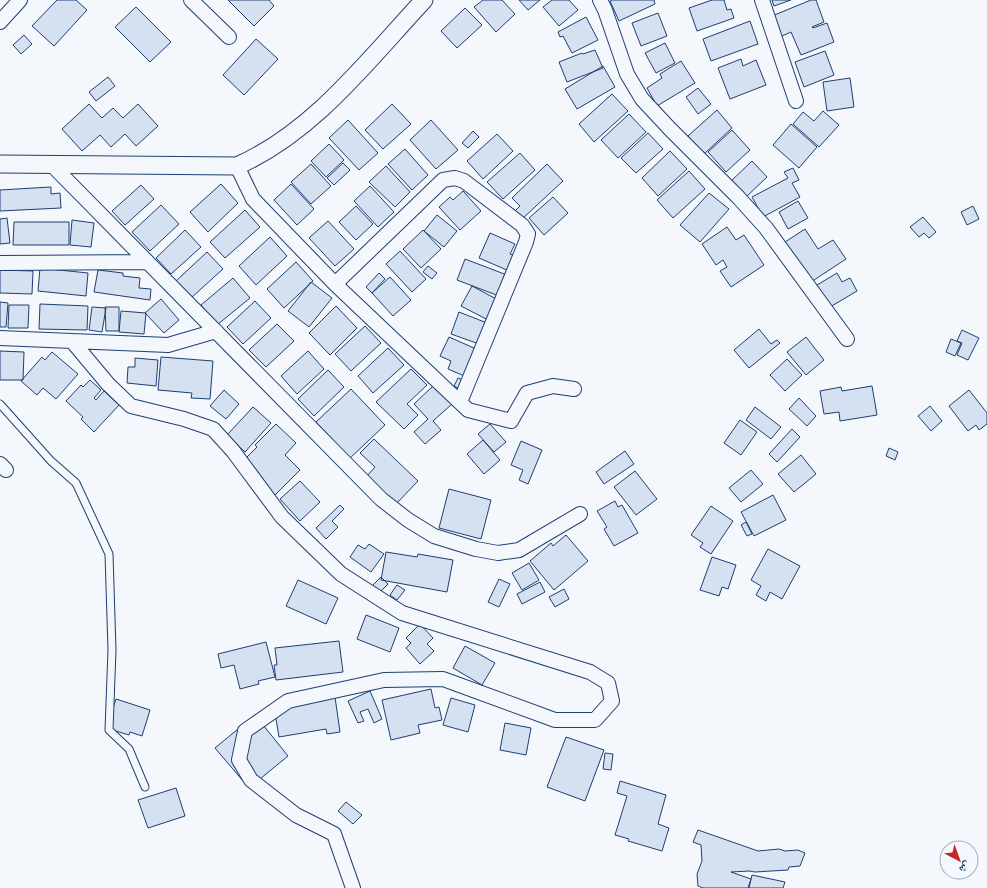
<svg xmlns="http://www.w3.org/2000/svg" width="987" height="888" viewBox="0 0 987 888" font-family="'Fira Sans Condensed','Noto Naskh Arabic',sans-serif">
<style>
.building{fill:#d5e0f0;stroke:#1d3f73}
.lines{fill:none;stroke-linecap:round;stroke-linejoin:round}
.service-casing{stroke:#1d3f73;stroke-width:9}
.minor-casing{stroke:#1d3f73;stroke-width:16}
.tertiary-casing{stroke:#1d3f73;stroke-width:19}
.service{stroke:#f4f7fb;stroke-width:7}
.minor{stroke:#f4f7fb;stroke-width:14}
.tertiary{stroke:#f4f7fb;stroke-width:17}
</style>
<rect width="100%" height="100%" fill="#f4f7fb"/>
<path class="building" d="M57 0H76L87 10 54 46 32 26Z
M228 0H269L274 6 254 26Z
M483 0H502L515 14 496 32 474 7Z
M519 0H540L528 10Z
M552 0H569L578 10 559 26 543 7Z
M612 0H654L655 4 619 21 610 1Z
M712 0H724L727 10 731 9 734 18 697 31 689 8Z
M772 0H791L774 6Z
M811 0H816L824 22 812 27 813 28 827 23 834 42 801 55 791 32 780 37 772 16Z
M136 7 171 42 150 62 115 27Z
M465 8 482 25 457 48 441 31Z
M658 13 667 36 641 46 632 23Z
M586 17 598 40 572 53 563 36 560 37 558 32Z
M750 21 758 44 711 61 703 39Z
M24 35 32 44 21 54 13 45Z
M256 39 278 59 244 95 223 75Z
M665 43 675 63 656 73 645 53Z
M595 50 603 68 567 82 559 62 582 53 583 54Z
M825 51 834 75 804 87 795 62Z
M741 59 743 66 756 60 766 85 730 99 718 68Z
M681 61 695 83 657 106 647 88 662 78 660 74Z
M603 66 615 87 577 109 565 89Z
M108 77 115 86 96 101 89 92Z
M850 78 854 107 827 111 823 82Z
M698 88 711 104 698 114 686 97Z
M612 94 628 111 594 142 579 124Z
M89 104 102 118 113 108 123 118 138 104 158 126 136 146 125 134 111 147 100 135 82 151 62 129Z
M392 104 411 124 383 149 365 130Z
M717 110 732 128 704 154 688 136Z
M823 111 839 125 819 147 793 124 803 112 814 121Z
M629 114 646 132 618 158 601 140Z
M348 120 378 153 359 170 329 138Z
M431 120 458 150 436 169 410 140Z
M791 124 817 147 799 168 773 145Z
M732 130 750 150 726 172 708 152Z
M473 131 479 137 468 148 462 143Z
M648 133 663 149 636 173 621 158Z
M497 134 513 151 483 179 467 161Z
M329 144 344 160 326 177 311 161Z
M405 149 428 175 412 190 388 164Z
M670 151 687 169 658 196 642 178Z
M520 153 535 170 503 199 487 182Z
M752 161 767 177 745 198 730 182Z
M343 163 350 170 334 185 327 178Z
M311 164 331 186 311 204 291 182Z
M547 164 563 181 522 219 515 211 520 206 512 198Z
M386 166 410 192 395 207 369 182Z
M793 168 799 180 792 183 800 197 763 217 752 197 788 178 784 172Z
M689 171 705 189 673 218 657 200Z
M221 184 238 203 208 232 190 212Z
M291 184 314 209 297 225 274 200Z
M141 185 154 199 125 225 112 211Z
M370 186 394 212 378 227 354 201Z
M51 187V194L60 193 61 208 0 211V190Z
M463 191 481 211 460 230 439 207 450 197 453 200Z
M709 193 729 209 700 242 680 225Z
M553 197 568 213 544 235 529 218Z
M798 201 808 218 788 229 779 212Z
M161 205 179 224 150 251 132 232Z
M356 206 373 224 356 240 339 222Z
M973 206 979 219 967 225 961 212Z
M245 210 260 227 225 258 210 242Z
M437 215 457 231 444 247 424 231Z
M923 217 936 232 929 238 924 233 919 237 910 227Z
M7 218 10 243 0 244V219Z
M72 220 94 223 91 247 70 245Z
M328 221 354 249 335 266 309 238Z
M14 222H69V245H13Z
M727 227 736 240 744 235 764 265 731 287 720 271 727 267 723 260 716 265 702 244Z
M805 229 818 249 833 240 846 259 808 284 782 244Z
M185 230 201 247 171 274 156 258Z
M423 230 441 249 421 268 403 249Z
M490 233 515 244 510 254 516 256 509 271 479 258Z
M270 237 287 256 256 285 239 266Z
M400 251 426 279 412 292 386 264Z
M207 252 223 269 191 298 176 281Z
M465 259 507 275 499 296 457 280Z
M296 262 313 281 284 308 267 289Z
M428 266 437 273 432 279 423 272Z
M40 268 88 273 86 296 38 291Z
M0 270 33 271 32 294 0 293Z
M98 270 123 273V276L140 278 139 288 151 289 150 300 94 292Z
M379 273 385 279 372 293 366 287Z
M837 273 842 282 850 278 857 291 825 310 812 288Z
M390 277 411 300 393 316 372 293Z
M233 278 250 298 217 325 201 305Z
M311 282 332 298 309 327 288 311Z
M472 286 500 301 490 321 461 306Z
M161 299 179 320 164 333 145 313Z
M255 301 271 318 243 344 227 327Z
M0 302 8 303 6 327H0Z
M40 304 88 306 87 330 39 329Z
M9 305H29L28 328H8Z
M336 306 357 328 330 355 309 333Z
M92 307 106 308 102 332 89 330Z
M105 307H119V331H106Z
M121 311 146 313 144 334 119 332Z
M459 312 487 323 479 344 451 334Z
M277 324 294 341 266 367 249 350Z
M365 326 381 343 351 371 335 354Z
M759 329 771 344 777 340 780 343 749 368 734 350Z
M962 330 979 338 968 360 957 355 962 343 957 341Z
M449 337 483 352 471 379 448 369 451 361 440 356Z
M806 337 824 360 806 375 787 352Z
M951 339 961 343 955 356 946 352Z
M388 348 404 365 373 393 358 376Z
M0 351 24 352 23 380H0Z
M308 351 324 369 297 394 281 376Z
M52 352 78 374 56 399 43 388 37 395 21 381 42 357 45 360Z
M161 357 213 361 210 399 191 398 192 393 158 390Z
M135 358 158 360 156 386 127 383 128 367H135Z
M787 359 802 375 785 391 770 375Z
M411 369 427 385 407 404 418 415 404 429 376 402Z
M328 370 344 387 314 416 298 399Z
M458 378 470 383 466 392 454 386Z
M90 380 101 390 94 398 96 400 104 391 119 405 94 432 81 419 83 417 66 401 81 385 83 387Z
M434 385 452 404 433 421 441 430 425 444 414 432 428 419 414 404Z
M872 386 877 415 840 421 839 412 824 414 820 391 841 387 842 391Z
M351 389 385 425 348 460 333 444 335 442 316 422Z
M224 390 239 404 226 419 210 406Z
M969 390 987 413V424L979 430 976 425 968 431 949 406Z
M799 398 816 416 807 426 789 409Z
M930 406 942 421 931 431 918 416Z
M253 407 271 423 245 452 227 435Z
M755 407 781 427 771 439 746 420Z
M740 420 757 432 741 455 724 443Z
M276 424 296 443 285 455 300 470 273 497 240 464 257 447 255 445Z
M490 424 506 442 494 452 478 434Z
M792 429 800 437 777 462 769 454Z
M374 439 418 481 396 504 366 477 375 467 360 453Z
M483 440 500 460 484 474 467 454Z
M521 441 542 450 528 484 519 480 523 470 511 465Z
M889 448 898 452 895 460 886 456Z
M625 451 634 464 604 484 596 472Z
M801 455 816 474 794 492 778 474Z
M751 470 763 484 741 502 729 488Z
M635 471 657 499 636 515 614 487Z
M300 481 320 502 300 521 280 499Z
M449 489 491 500 481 539 439 528Z
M773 495 786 520 754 536 741 512Z
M615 501 618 507 622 505 638 533 614 546 604 529 607 527 597 511Z
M340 505 344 509 332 521 338 527 326 539 316 528Z
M711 506 733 521 711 554 700 547 703 543 691 535Z
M746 522 752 534 747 536 741 525Z
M566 535 588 561 554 590 530 561 551 543 553 546Z
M369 544 384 554 371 572 350 557 358 545 365 549Z
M768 549 800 566 782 599 770 592 766 601 756 595 761 586 751 580Z
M386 552 417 557 418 554 453 560 447 592 381 580Z
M712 557 736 565 728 589 722 587 719 596 700 590Z
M529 563 539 580 522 590 512 573Z
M381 577 388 584 379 593 372 586Z
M499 579 510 584 499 607 488 602Z
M298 580 338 598 326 624 286 606Z
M540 582 545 592 522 604 517 594Z
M397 585 405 590 397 600 390 595Z
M564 589 569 599 555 607 549 597Z
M366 615 399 628 390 652 357 639Z
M420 624 433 638 427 644 434 651 420 664 406 648 411 643 406 638Z
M339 641 343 672 276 680 274 665H277L275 648Z
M266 642 275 677 258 681 259 684 240 689 234 665 221 668 218 654Z
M465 646 495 663 482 685 453 668Z
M431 689 435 708 439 707 442 720 418 725 420 733 391 740 382 700Z
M370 691 382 719 374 723 368 709 360 712 364 721 358 723 348 701Z
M335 697 340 732 327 734 326 729 279 737 274 707Z
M451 698 475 705 468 732 443 725Z
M116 699 150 710 142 736 130 732 129 735 106 728Z
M255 715 288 756 249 788 215 748Z
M505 723 531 728 526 755 500 750Z
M566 737 604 750 585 801 547 787Z
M605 753 613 754 611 770 603 769Z
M620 781 666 795 658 824 669 828 662 851 628 841 629 839 615 835 627 796 617 793Z
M176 788 185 816 148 828 138 800Z
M346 802 362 815 353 824 338 811Z
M698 830 758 851 779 849 785 851 798 850 805 853 800 866 789 867 788 870 755 872 749 871 731 872 751 879 748 888H703L698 886 697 874 702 861 701 845 693 842Z
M752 875 785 882 783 888H749Z"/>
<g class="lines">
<g class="service-casing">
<path id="service" d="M0 404 51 461 76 483 109 554 112 650 109 730 129 749 145 787"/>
</g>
<g class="minor-casing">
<path id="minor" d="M191 0 229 37
M600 0 605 10 627 74 642 99 670 129 738 197 766 228 847 339
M762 0 796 101
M0 22 20 0
M51 164 381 499 408 520 434 536 476 549 498 553 519 550 580 514
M237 166 253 199 335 284 468 410 511 421 527 393 553 386 574 389
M0 263 147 262
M335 284 443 180 455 178 464 181 522 225 528 234 526 242 460 402
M0 338 168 345 216 331
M72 341 108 384 131 406 184 419 213 429 233 451 282 517 341 574 402 613 590 672 608 683 612 701 595 720H555L443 679 384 680 288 701 245 731 239 760 251 780 296 815 334 834 353 888
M0 464 6 470"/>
</g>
<g class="tertiary-casing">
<path id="tertiary" d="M0 164 237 166C314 132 368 60 424 0"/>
</g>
<use href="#service" class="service"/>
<use href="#minor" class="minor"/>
<use href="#tertiary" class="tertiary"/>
</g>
<g transform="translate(959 860) rotate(139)"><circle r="19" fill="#f4f7fb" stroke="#9eadc5"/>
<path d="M0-3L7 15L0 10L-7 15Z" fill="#c62828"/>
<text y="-6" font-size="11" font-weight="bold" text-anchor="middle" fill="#1d3f73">ش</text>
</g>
</svg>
